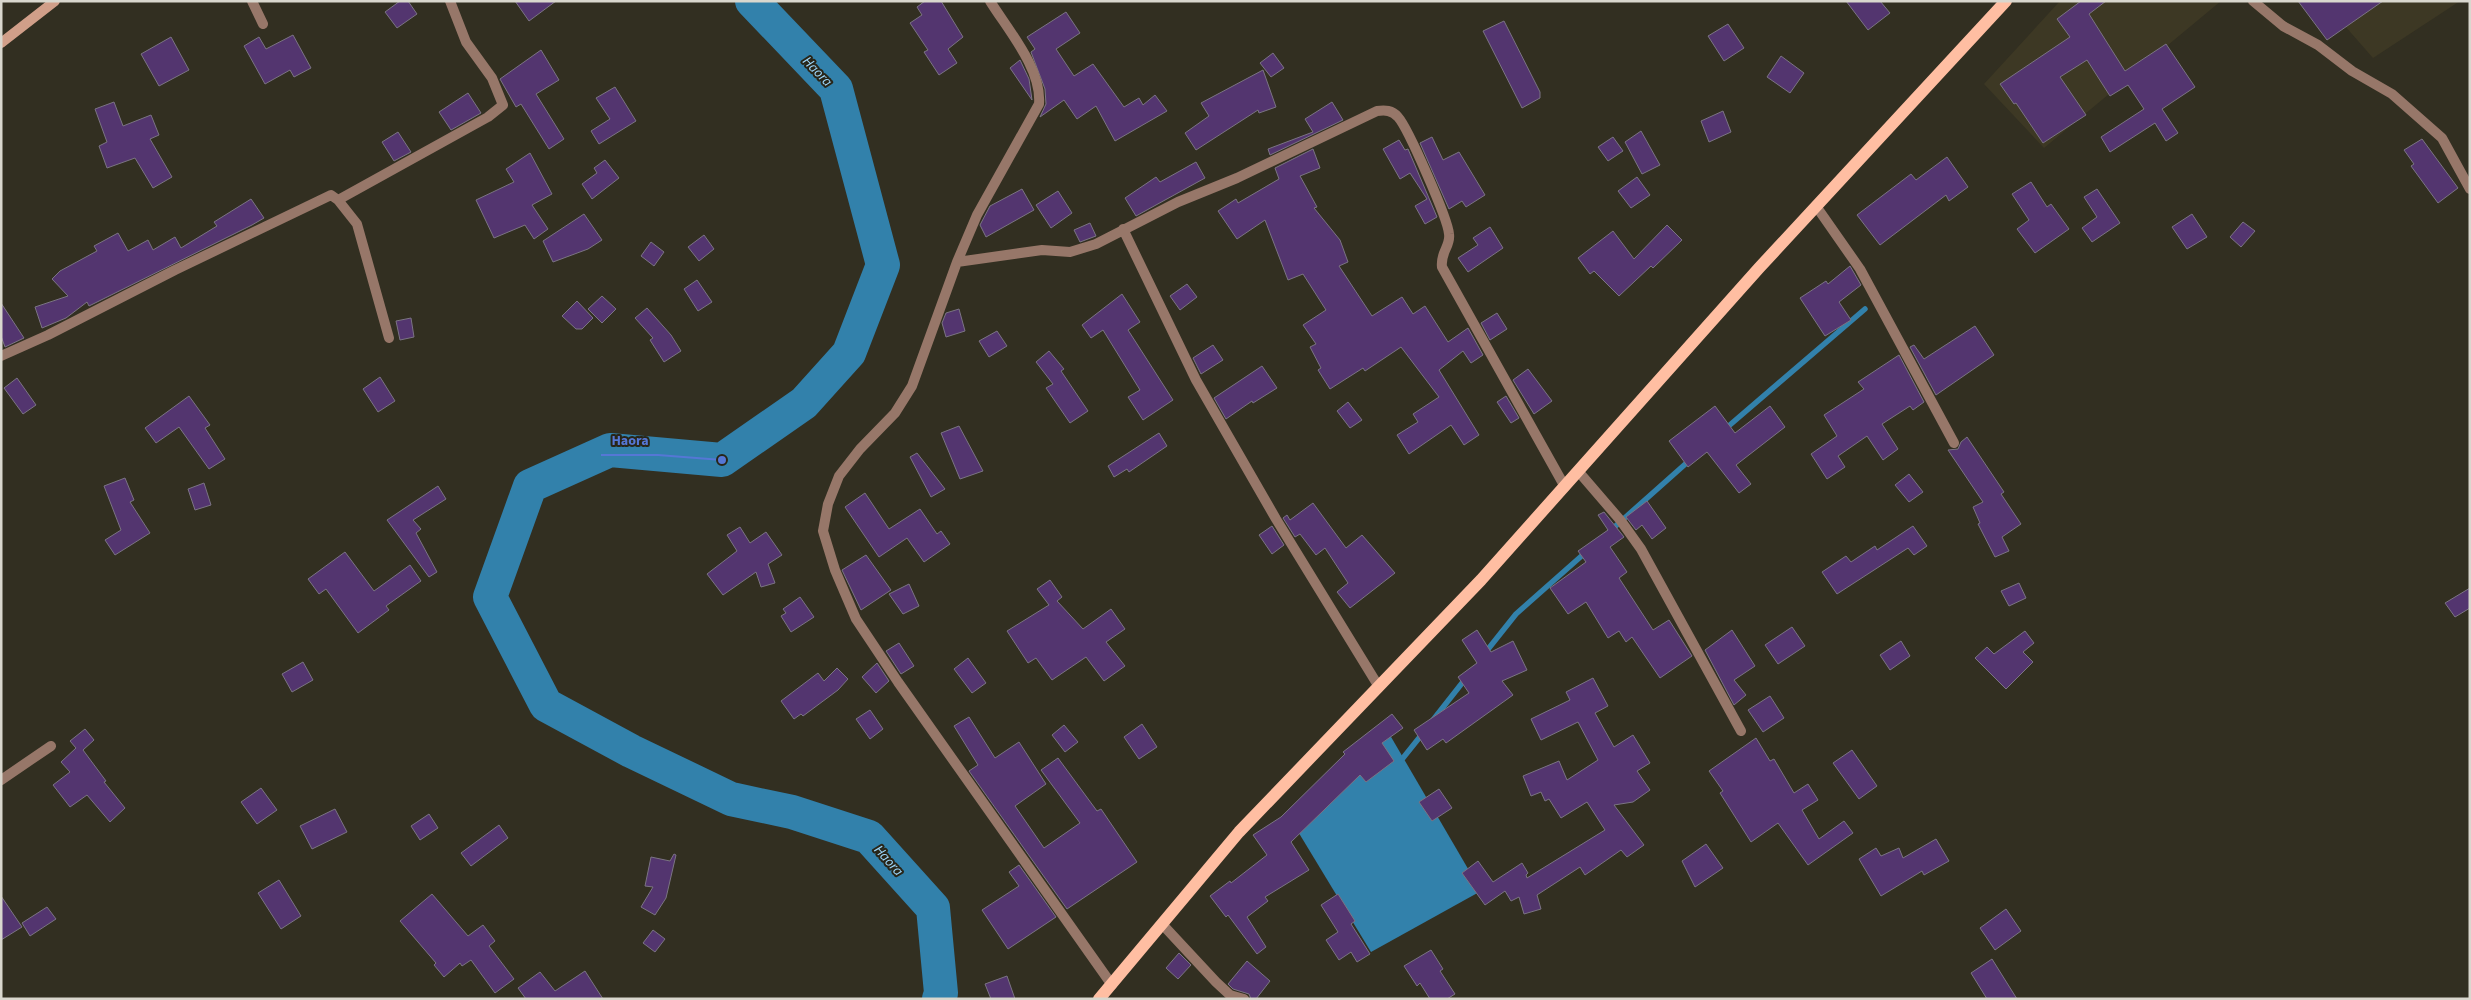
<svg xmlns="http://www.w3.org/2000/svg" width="2471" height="1000" viewBox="0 0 2471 1000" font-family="'Source Sans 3',sans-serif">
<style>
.built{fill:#3d3824}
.water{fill:#3281ab}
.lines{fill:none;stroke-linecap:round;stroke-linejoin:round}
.stream{stroke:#3281ab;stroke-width:5.5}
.river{stroke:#3281ab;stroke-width:34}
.building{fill:#53356f;stroke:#7b7483}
.street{stroke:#977769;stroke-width:10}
.secondary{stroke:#d19f89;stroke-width:10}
.primary{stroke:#ffbea2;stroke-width:12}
.labels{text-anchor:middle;stroke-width:4;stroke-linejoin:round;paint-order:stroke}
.water-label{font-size:14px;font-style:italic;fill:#9ed8fc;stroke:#282518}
.leader{fill:none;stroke:#5577d5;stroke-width:2}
.callout-dot{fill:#5577d5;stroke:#282518;stroke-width:2}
.callout-label{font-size:14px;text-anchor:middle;font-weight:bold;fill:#5577d5;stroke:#282518;stroke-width:4;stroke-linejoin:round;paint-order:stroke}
</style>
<rect width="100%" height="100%" fill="#322f21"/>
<path class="built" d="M2060 1H2221L2044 148 1984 84Z
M2323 1H2460L2373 58Z"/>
<path class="water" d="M1387 730 1481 891 1371 952 1294 825Z"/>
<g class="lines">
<path class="stream" d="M1724 430 1865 309
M1610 531 1691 459
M1485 653 1516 614 1586 552
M1433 720 1466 678
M1403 758 1423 733"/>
<path class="river" d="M752 1 836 89 883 265 849 353 804 403 722 460 610 450 530 486 490 597 546 705 631 751 731 799 792 812 869 837 933 908 941 993 939 999"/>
</g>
<path class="building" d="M400 1H408L417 14 397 28 385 12Z
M515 1H556L529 21Z
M925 1H941L963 37 948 49 957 63 939 75 924 52 928 50 910 23 922 15 917 7Z
M1846 1H1880L1890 13 1868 30Z
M2081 1H2106L2089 14 2125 71 2166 44 2195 87 2162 109 2178 133 2166 141 2155 123 2110 152 2101 137 2144 109 2128 85 2110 96 2087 60 2060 77 2086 115 2043 143 2016 103 2014 104 2000 84 2070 37 2057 19Z
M2298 1H2383L2327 40Z
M1066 12 1080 33 1056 49 1074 76 1093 64 1124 107 1139 98 1143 105 1155 95 1167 111 1115 141 1096 106 1077 119 1064 100 1040 117 1046 104 1045 89 1031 52 1035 49 1027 37Z
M1504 21 1540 92V98L1522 108 1483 31Z
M1728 24 1744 48 1724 61 1708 36Z
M293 35 311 68 294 77 290 70 265 84 244 46 259 37 266 49Z
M171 37 189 70 159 86 141 54Z
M541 50 559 80 536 94 564 139 549 149 521 104 516 107 500 79Z
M1273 53 1284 68 1271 77 1260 63Z
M1781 56 1804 73 1790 93 1767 77Z
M1020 60 1029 79 1032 100 1010 68Z
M1263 70 1276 107 1259 113 1258 110 1196 150 1185 133 1209 116 1201 103Z
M615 87 636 121 599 144 591 131 610 119 596 98Z
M468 93 481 113 451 130 439 112Z
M114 102 123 126 151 115 159 135 150 139 172 177 153 188 135 158 107 168 99 146 107 142 95 109Z
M1332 102 1343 120 1270 155 1268 149 1313 132 1305 119Z
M1723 111 1731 132 1709 142 1701 121Z
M1641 131 1660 165 1642 174 1625 142Z
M398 132 411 152 394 161 382 142Z
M1432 137 1443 160 1459 152 1485 195 1466 207 1462 201 1449 209 1420 143Z
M1613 137 1623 151 1608 161 1598 147Z
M2422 139 2458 188 2438 203 2411 166 2414 164 2404 150Z
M1399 140 1405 150 1408 149 1437 217 1425 224 1415 206 1427 199 1410 173 1400 179 1383 149Z
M1313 149 1320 168 1300 176 1317 207 1314 208 1340 240 1348 262 1339 266 1372 316 1402 297 1413 314 1425 306 1448 342 1468 328 1483 355 1471 363 1463 351 1439 370 1479 435 1464 445 1451 425 1409 454 1397 435 1418 422 1413 414 1439 397 1401 347 1365 371 1363 368 1330 389 1318 370 1321 368 1310 347 1316 344 1303 325 1326 310 1303 274 1288 280 1265 220 1237 239 1218 211 1236 199 1238 203 1279 179 1275 168Z
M530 153 552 194 532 205 548 229 534 239 525 225 494 238 476 200 514 182 506 169Z
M1947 157 1968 187 1949 201 1946 195 1880 245 1857 215 1911 174 1916 180Z
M605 160 619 178 592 199 582 184 597 173 594 168Z
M1196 162 1205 178 1136 216 1125 198 1156 177 1160 182Z
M1637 177 1650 195 1631 208 1618 191Z
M2031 182 2047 207 2051 204 2069 229 2035 253 2017 229 2029 220 2012 194Z
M1022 189 1034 210 986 237 980 225 990 206Z
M2097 189 2120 223 2092 242 2082 228 2097 217 2084 197Z
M1058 191 1072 213 1051 228 1036 205Z
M251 199 264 218 252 225 89 306 87 302 66 318 42 328 35 307 68 296 52 279 60 271 97 251 94 246 118 233 128 251 148 240 153 250 175 237 181 248 217 226 214 222Z
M584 214 602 240 588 249 553 262 543 241Z
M2192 214 2207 237 2187 249 2172 227Z
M2243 222 2255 231 2241 247 2230 237Z
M1090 223 1096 236 1080 242 1074 230Z
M1667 225 1682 240 1653 268 1651 266 1619 296 1594 271 1590 274 1578 258 1613 231 1634 259Z
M1490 227 1503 248 1468 272 1458 258 1478 245 1473 238Z
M704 235 714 249 699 261 688 247Z
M651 242 664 252 654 266 641 256Z
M1850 266 1861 285 1839 302 1851 320 1825 336 1800 298 1826 281 1828 284Z
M697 280 712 302 698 311 684 289Z
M1187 284 1197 297 1180 310 1170 296Z
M1122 294 1140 322 1128 330 1173 400 1143 420 1128 397 1140 390 1103 330 1091 338 1082 325Z
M602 296 616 309 602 323 588 309Z
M577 301 593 318 582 329H576L562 316Z
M1 303 24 338 5 347 1 336Z
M647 308 671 335 681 351 664 362 650 340 653 338 635 318Z
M959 309 965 331 946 337 942 323 946 313Z
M1497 313 1507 329 1490 340 1481 323Z
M411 318 414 337 400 340 396 321Z
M1975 326 1994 355 1936 395 1910 347 1914 345 1924 359Z
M997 331 1007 346 989 357 979 341Z
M1213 345 1223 360 1201 374 1193 358Z
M1049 351 1064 369 1061 371 1088 411 1070 423 1046 388 1053 384 1036 362Z
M1899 355 1924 402 1913 410 1910 406 1882 424 1898 449 1883 460 1867 436 1838 456 1845 467 1827 479 1811 454 1837 436 1824 415 1864 389 1858 382Z
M1262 366 1277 388 1253 403 1252 401 1226 419 1214 398Z
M1528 369 1552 401 1534 414 1513 380Z
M380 377 395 401 378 412 363 389Z
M17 378 36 405 23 414 4 388Z
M189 396 210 425 205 428 225 459 209 469 179 427 156 443 145 428Z
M1506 396 1519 418 1511 423 1497 402Z
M1348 402 1362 420 1350 428 1337 411Z
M1715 406 1735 433 1770 406 1785 427 1736 465 1751 484 1739 493 1707 452 1688 467 1669 441Z
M959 426 983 471 960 479 941 433Z
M1159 433 1167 446 1129 472 1127 469 1114 477 1108 466Z
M1967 437 2004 492 2001 494 2021 524 2002 537 2009 551 1995 557 1978 524 1980 523 1973 507 1983 502 1948 450 1958 449 1961 442Z
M917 453 945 489 931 497 910 457Z
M1909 474 1923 492 1909 502 1895 485Z
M125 478 134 500 130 502 150 533 115 555 105 540 121 530 104 486Z
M204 483 211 505 195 510 188 489Z
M438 486 446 499 413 520 421 529 416 533 437 572 429 577 387 520Z
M865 493 889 529 920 509 937 534 941 531 950 544 924 562 907 538 879 557 845 507Z
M1647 501 1666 528 1652 539 1642 525 1636 530 1626 517Z
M1313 503 1346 548 1362 535 1395 573 1350 608 1337 592 1348 583 1325 548 1316 555 1300 534 1295 537 1283 518 1287 515 1290 520Z
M1604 512 1624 537 1610 547 1627 572 1619 578 1653 630 1669 620 1692 656 1660 678 1632 637 1626 642 1619 631 1608 638 1586 602 1568 614 1550 588 1586 562 1578 551 1608 530 1598 515Z
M1272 526 1284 545 1272 554 1259 535Z
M1913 526 1927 546 1914 555 1908 548 1837 594 1822 572 1846 556 1851 562 1875 546 1877 550Z
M740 527 750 543 766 532 782 555 768 564 775 583 761 587 756 572 723 595 707 574 737 551 727 535Z
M345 552 374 591 410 565 421 581 386 606 389 610 358 633 326 589 319 594 308 579Z
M866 555 891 590 861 610 842 570Z
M1050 580 1062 597 1057 601 1083 629 1111 609 1125 629 1106 642 1125 666 1104 681 1086 657 1052 680 1036 658 1028 663 1007 631 1049 605 1037 589Z
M2019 583 2026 598 2009 606 2001 591Z
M909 584 919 606 903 614 889 594Z
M2470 588V608L2455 617 2445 603Z
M800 597 814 617 791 632 781 616 786 613 783 609Z
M1792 627 1805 646 1778 664 1765 645Z
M1477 630 1491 652 1513 641 1527 670 1502 681 1513 695 1446 743 1443 739 1427 750 1414 730 1469 693 1458 677 1477 663 1462 640Z
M1732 630 1755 666 1734 680 1746 695 1734 705 1705 650Z
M2025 631 2034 643 2023 652 2033 662 2006 689 1975 658 1987 647 1994 654Z
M1901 641 1910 656 1890 670 1880 655Z
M899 643 914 666 901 674 886 651Z
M968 658 986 683 972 693 954 669Z
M303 662 313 680 292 692 282 674Z
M877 663 889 681 876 693 862 677Z
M837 668 848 679 838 690 803 716 801 714 794 719 781 701 818 673 824 681Z
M1593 678 1608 706 1595 713 1614 747 1633 735 1650 763 1637 771 1650 790 1633 802 1614 805 1644 845 1627 857 1621 850 1585 875 1580 867 1537 895 1541 909 1524 914 1519 897 1511 901 1505 891 1485 905 1462 873 1478 861 1493 882 1522 863 1528 873 1526 875 1527 878 1605 830 1587 802 1561 818 1549 799 1545 801 1541 792 1531 796 1523 776 1559 761 1567 780 1598 760 1578 722 1541 740 1531 719 1570 700 1566 692Z
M1770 696 1784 718 1763 732 1748 710Z
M870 710 883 729 870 739 856 719Z
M1392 714 1403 728 1382 743 1394 761 1366 782 1360 775 1291 842 1309 870 1265 897 1268 901 1247 917 1266 947 1257 954 1228 915 1226 917 1210 896 1230 881 1231 883 1267 855 1253 835 1281 817 1345 754 1343 752Z
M969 717 995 758 1019 742 1046 784 1015 806 1044 848 1080 823 1041 770 1058 758 1097 811 1101 809 1137 862 1067 909 969 771 978 765 954 726Z
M1142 724 1157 747 1139 759 1124 737Z
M1064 725 1078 742 1065 752 1052 735Z
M85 729 94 740 83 750 106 781 104 782 125 808 110 822 87 795 70 807 53 785 70 772 61 762 76 748 70 741Z
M1756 738 1770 761 1774 759 1794 793 1808 784 1818 800 1802 810 1819 839 1844 821 1853 833 1808 865 1778 823 1751 842 1720 793 1723 791 1709 771Z
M1852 750 1877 786 1859 799 1833 763Z
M261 788 277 810 257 824 241 802Z
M1439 789 1452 808 1432 821 1419 802Z
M335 809 347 832 312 849 300 826Z
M429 814 438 828 420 840 411 826Z
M499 825 508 838 471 866 461 853Z
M1936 839 1949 861 1924 875 1922 871 1881 896 1859 859 1876 848 1881 856 1899 848 1903 858Z
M1706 844 1723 868 1695 887 1682 861Z
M674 854 676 855 666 898 655 915 641 907 653 887 645 886 651 857 670 861Z
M1019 865 1056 917 1008 949 982 910 1019 886 1009 872Z
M279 880 301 916 281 929 258 893Z
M432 894 468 936 483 925 495 941 489 946 514 979 495 993 471 960 462 966 460 963 444 977 434 965 436 963 400 921Z
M1338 894 1355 921 1351 924 1370 954 1357 962 1351 952 1339 960 1326 940 1338 932 1321 905Z
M1 896 22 927 1 940Z
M47 907 56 919 30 936 22 923Z
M2006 909 2021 931 1995 950 1980 928Z
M653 930 665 939 655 952 643 943Z
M1431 950 1443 969 1440 971 1455 994 1447 999H1430L1420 983 1417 986 1404 966Z
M1179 953 1191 965 1178 979 1166 968Z
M1992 959 2017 999H1987L1971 973Z
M1247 961 1270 981 1256 999H1251L1249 994 1233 989 1228 984Z
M585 971 603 999H526L518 988 540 972 555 991Z
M1007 976 1015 999H991L985 984Z"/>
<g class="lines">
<path class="street" d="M252 1 263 24
M990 1C1008 30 1042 69 1039 104L977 215 957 262 912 386 895 413 860 449 839 476 828 504 823 531 835 570 856 619 898 682 1112 985
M2253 1 2283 26 2318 45 2352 71 2392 94 2442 138 2470 189
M338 200 488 117 503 105 492 78 466 42 450 1
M1816 206 1860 269 1954 443
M1123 229 1196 380 1276 519 1379 687
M957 262 1042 250 1070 252 1096 244 1178 202 1237 178 1377 111C1385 110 1392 110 1398 117 1408 128 1448 219 1449 234 1451 246 1440 252 1442 267L1565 487
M1 356 48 335 175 270 331 195 338 200 357 224 389 338
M1578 471 1621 521 1641 549 1741 731
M1 780 51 746
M1162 924 1216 982 1230 995 1244 999"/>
<path class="secondary" d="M1 43 55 1"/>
<path class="primary" d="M1099 999 1239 832 1481 580 1759 268 2006 1"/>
</g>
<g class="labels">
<g class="water-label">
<text transform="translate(818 71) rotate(46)" y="5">Haora</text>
<text transform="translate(889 860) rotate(48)" y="5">Haora</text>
</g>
</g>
<path class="leader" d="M722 460L658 455H601"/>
<circle class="callout-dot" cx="722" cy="460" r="5"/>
<g class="callout-label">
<text x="630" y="445">Haora</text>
</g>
<rect width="2471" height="1000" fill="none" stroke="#d9d7ce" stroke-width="5"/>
</svg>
